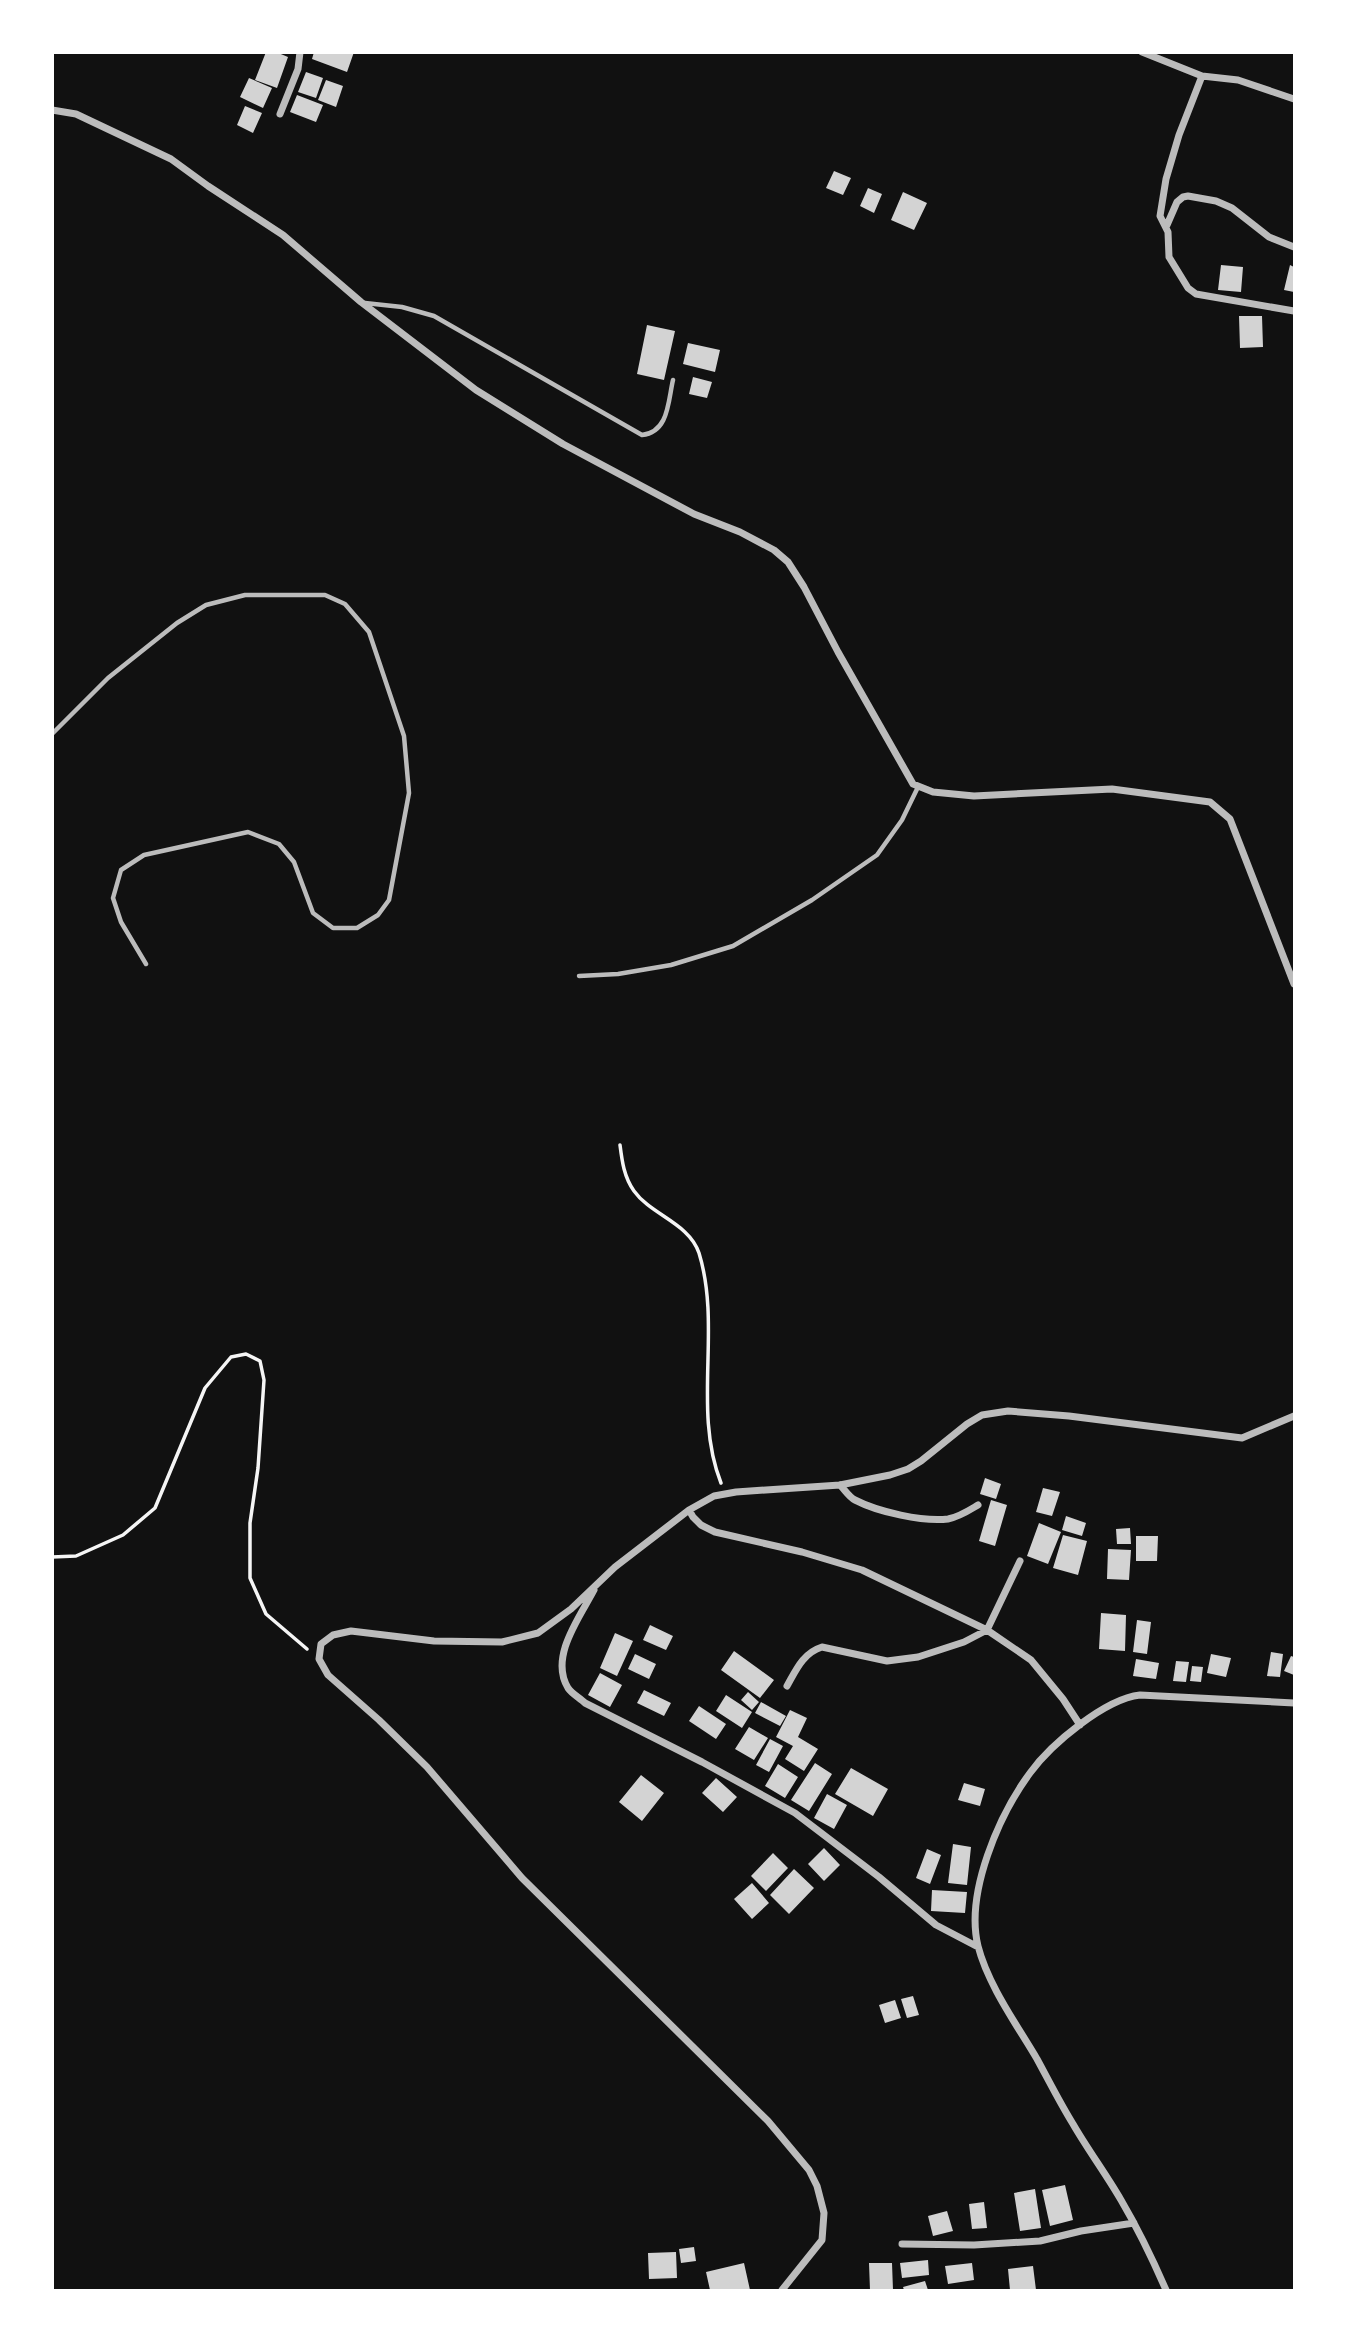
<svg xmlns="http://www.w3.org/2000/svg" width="1347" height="2343" viewBox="0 0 1347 2343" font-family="'Noto Sans',sans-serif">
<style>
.building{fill:#d3d3d3}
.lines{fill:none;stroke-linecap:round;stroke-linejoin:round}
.path{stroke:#f5f5f5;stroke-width:3.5}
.service{stroke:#bcbcbc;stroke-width:4.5}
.minor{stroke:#bcbcbc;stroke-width:7}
</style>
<rect width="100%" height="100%" fill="#111"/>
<path class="building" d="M266 52H276L288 57 277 88 255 80Z
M314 52H354L347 72 312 59Z
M306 72 323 78 316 98 298 92Z
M249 78 272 88 263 108 240 97Z
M326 80 343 86 336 107 318 100Z
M297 95 323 105 316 122 290 112Z
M245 106 262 113 253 133 237 125Z
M834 171 851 178 843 195 826 188Z
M868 188 882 194 874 213 860 206Z
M903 192 927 203 914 230 891 220Z
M1221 265 1243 267 1241 292 1218 290Z
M1290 265 1294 267V292L1284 290Z
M1239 316H1262L1263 347 1240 348Z
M647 325 675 331 664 380 637 374Z
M688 343 720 350 715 372 683 364Z
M693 377 712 382 707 398 689 394Z
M985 1478 1001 1484 996 1499 980 1494Z
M1043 1488 1060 1492 1052 1516 1036 1512Z
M991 1500 1007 1505 995 1546 979 1541Z
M1066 1516 1086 1523 1082 1536 1062 1530Z
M1039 1523 1061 1532 1048 1564 1027 1556Z
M1130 1528 1131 1544H1117L1116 1529Z
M1063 1535 1087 1541 1078 1575 1053 1568Z
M1136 1536H1158L1157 1561H1136Z
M1108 1549 1131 1550 1129 1580 1107 1579Z
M1101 1613 1126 1615 1125 1651 1099 1649Z
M1137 1620 1151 1622 1147 1654 1133 1652Z
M650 1625 673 1636 666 1650 643 1640Z
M615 1633 633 1641 617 1676 600 1668Z
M734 1651 774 1680 760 1698 721 1670Z
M1271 1652 1283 1654 1280 1677 1267 1676Z
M635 1654 656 1664 649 1679 628 1669Z
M1211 1654 1231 1658 1226 1677 1207 1673Z
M1291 1656 1294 1657V1675L1284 1671Z
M1136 1659 1159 1663 1156 1679 1133 1676Z
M1176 1661 1189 1662 1186 1682 1173 1681Z
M1192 1666 1203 1667 1201 1682 1190 1681Z
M600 1673 622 1685 610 1707 588 1695Z
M644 1690 671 1703 664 1716 637 1703Z
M748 1692 759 1702 752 1710 741 1700Z
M726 1695 752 1712 742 1728 716 1711Z
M761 1702 786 1716 780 1726 755 1713Z
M699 1706 726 1724 716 1739 689 1721Z
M790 1710 807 1718 798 1737 818 1749 804 1771 785 1759 793 1746 776 1737Z
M749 1727 768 1738 754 1760 735 1749Z
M770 1739 783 1746 769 1772 756 1765Z
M815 1763 832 1774 809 1811 791 1800Z
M778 1764 798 1777 785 1798 765 1786Z
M851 1768 888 1789 873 1816 835 1794Z
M641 1775 664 1793 642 1821 619 1802Z
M716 1778 737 1797 723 1812 702 1793Z
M964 1783 985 1789 980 1806 958 1800Z
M827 1794 847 1805 834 1829 814 1818Z
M953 1844 971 1847 967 1885 948 1883Z
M824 1848 840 1865 824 1881 808 1864Z
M927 1849 941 1855 930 1884 916 1878Z
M773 1853 788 1868 766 1891 751 1876Z
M794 1869 814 1888 789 1914 770 1895Z
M752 1883 769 1903 752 1919 734 1899Z
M932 1890 967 1892 965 1913 931 1911Z
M913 1996 919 2015 907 2018 901 1999Z
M895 2000 901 2018 885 2023 879 2005Z
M1065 2185 1073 2220 1050 2226 1042 2190Z
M1035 2189 1041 2228 1020 2231 1014 2193Z
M984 2202 987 2228 972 2229 969 2204Z
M947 2211 953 2231 933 2236 928 2216Z
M694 2247 696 2261 681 2263 679 2249Z
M676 2252 677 2278 649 2279 648 2253Z
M928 2260 929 2275 902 2278 900 2263Z
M744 2263 750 2290H710L706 2272Z
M869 2263H892L893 2290H870Z
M972 2263 974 2280 948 2284 945 2266Z
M1033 2266 1036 2290H1010L1008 2269Z
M925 2281 928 2290H904L903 2287Z"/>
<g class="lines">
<path class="path" d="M620 1145C622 1161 624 1177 634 1191 651 1215 689 1223 699 1253 722 1328 692 1409 721 1483
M52 1557 76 1556 123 1535 155 1508 205 1388 231 1357 246 1354 260 1361 264 1380 258 1468 250 1523V1578L266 1614 307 1649"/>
<path class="service" d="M365 303 402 307 434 316 642 435C669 432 668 401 673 380
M52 734 108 678 177 623 206 605 245 595H325L345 604 369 632 404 736 409 793 389 900 378 915 357 928H333L313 913 294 862 279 844 248 832 144 855 121 870 113 898 121 922 146 964
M579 976 618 974 671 965 733 946 812 900 877 855 902 820 918 787"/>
<path class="minor" d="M1142 52 1202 76 1238 80 1294 99
M1202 76 1179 135 1166 179 1160 216 1168 232 1169 257 1188 288 1196 294 1294 311
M52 110 76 114 171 159 208 186 283 235 361 302 476 390 563 444 694 514 740 532 774 550 788 562 804 587 838 652 913 784 933 792 974 796 1112 789 1210 802 1230 819 1294 984
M280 114 298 69 300 52
M1167 225 1177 202 1183 197 1188 196 1216 201 1232 208 1269 237 1294 247
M840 1485C845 1490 849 1497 855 1500 878 1512 923 1522 948 1519 959 1517 968 1511 978 1505
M689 1510 693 1517 701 1525 715 1532 802 1552 862 1570 987 1630 1031 1660 1063 1699 1080 1725
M594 1590C580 1617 549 1657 568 1688 572 1694 580 1698 585 1703L702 1762 795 1813 879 1877 936 1925 978 1947
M787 1686C796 1670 803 1653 822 1647L887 1661 918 1657 964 1642 987 1630 1020 1561
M902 2244 974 2245 1040 2241 1081 2231 1134 2223
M782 2290 822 2240 824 2213 817 2186 809 2170 768 2121 522 1878 427 1767 379 1720 328 1675 319 1659 321 1644 333 1635 351 1631 434 1641 502 1642 538 1633 571 1609 615 1567 689 1510 714 1496 736 1492 840 1485 890 1475 908 1469 921 1461 967 1424 982 1415 1008 1411 1069 1416 1242 1438 1294 1416
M1166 2290C1153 2260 1138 2229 1121 2200 1106 2174 1088 2150 1073 2124 1060 2103 1049 2081 1037 2059 1017 2025 988 1985 978 1946 965 1893 999 1815 1030 1773 1051 1744 1105 1699 1140 1695L1294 1703"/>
</g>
<rect width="1347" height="2343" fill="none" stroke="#ffffff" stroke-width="108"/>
</svg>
